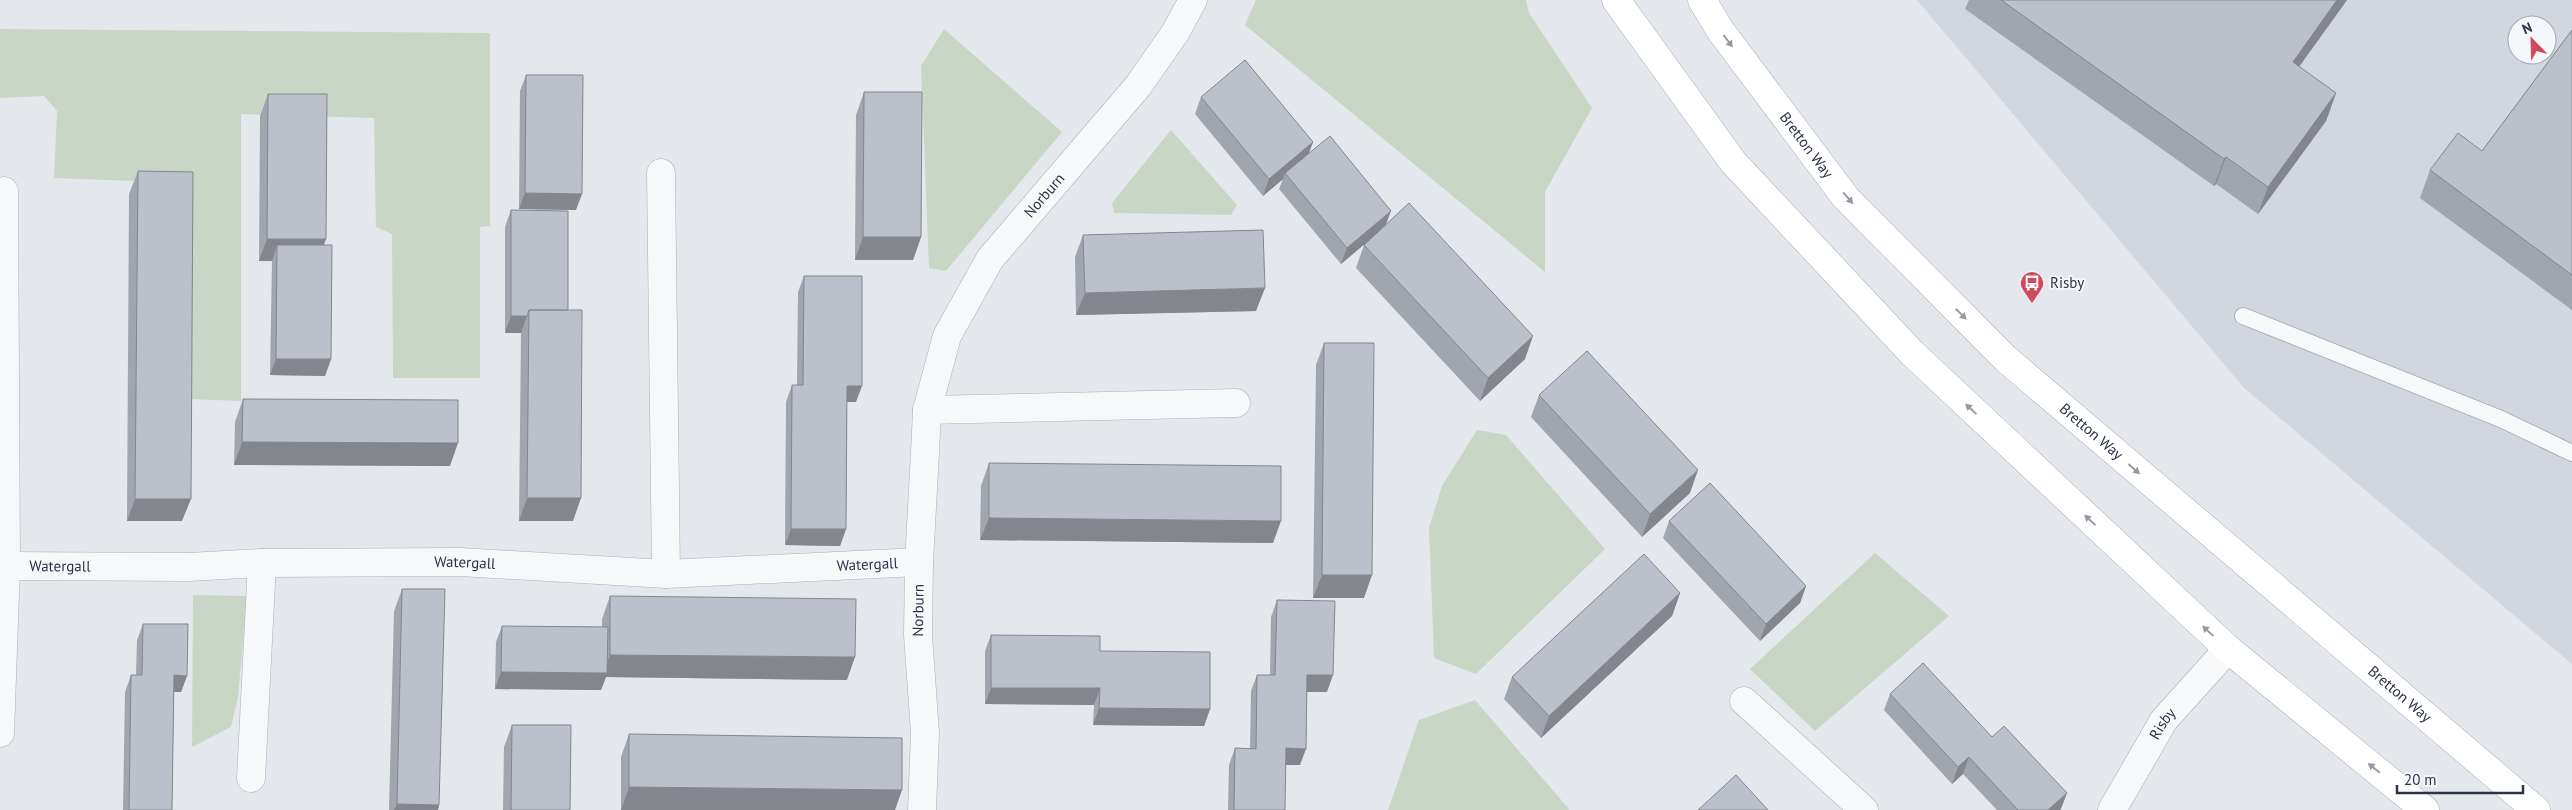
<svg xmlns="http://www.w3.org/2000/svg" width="2572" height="810" viewBox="0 0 2572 810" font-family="'PT Sans',sans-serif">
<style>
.built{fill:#d2d6de;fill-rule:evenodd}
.green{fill:#c9d6c5}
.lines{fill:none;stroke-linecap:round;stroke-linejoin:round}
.lane-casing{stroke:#a9aeb7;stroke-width:18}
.street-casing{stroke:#a9aeb7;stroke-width:29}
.secondary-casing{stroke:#a9aeb7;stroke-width:29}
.lane{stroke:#f7f8fa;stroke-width:16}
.street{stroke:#f7f8fa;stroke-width:28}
.secondary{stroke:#fff;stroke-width:28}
.wall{fill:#a1a5ae}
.shaded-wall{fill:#83868d}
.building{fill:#bbc0ca;stroke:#83868d}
.oneway{fill:#959aa2}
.labels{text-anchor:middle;stroke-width:4;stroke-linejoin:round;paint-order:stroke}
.street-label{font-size:15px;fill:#2b3445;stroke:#f4f6f9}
.poi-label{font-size:15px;fill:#2b3445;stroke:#f4f6f9;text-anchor:start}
</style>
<rect width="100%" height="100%" fill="#e4e7ec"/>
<path class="built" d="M1917 0H2572V664L2244 388ZM2517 25H2547V55H2517Z"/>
<path class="green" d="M1256 0H1526L1529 13 1592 108 1545 192V272L1245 25Z
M0 29 490 33V226L480 227V378H393L392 234 376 227 374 118 241 114V401L189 399 188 183 54 178 57 111 44 96 0 98Z
M944 29 1062 132 946 271 929 268 921 66Z
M1171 130 1237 205 1231 215 1114 213 1112 203Z
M1477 430 1506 435 1605 549 1476 674 1434 658 1429 528 1442 486Z
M1875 553 1949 616 1815 731 1750 669Z
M193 595 247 596 238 697 231 727 192 747Z
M1475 700 1569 809 1568 810H1388L1419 720Z"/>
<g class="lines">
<g class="lane-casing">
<path id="lane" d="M2243 316 2501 419 2572 453"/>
</g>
<g class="street-casing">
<g id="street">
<path d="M661 173 666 574"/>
<path d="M927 410 1236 403"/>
<path id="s1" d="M6 566 189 567 262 563 460 562 666 574 919 562"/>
<path d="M1744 701 1864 810"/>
<path d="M0 733 6 566 4 191"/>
<path d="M251 778 262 563"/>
<path id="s2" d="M922 810 925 733 918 635 919 562 925 453 927 410 947 336 990 259 1138 86 1175 33 1193 0"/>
<path id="s3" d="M2112 810 2164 720 2228 649"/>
</g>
</g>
<g class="secondary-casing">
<g id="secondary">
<path d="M1616 0 1733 162 1912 353 2228 649 2425 810"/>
<path id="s4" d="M1702 0 1720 30 1846 198 2006 359 2536 810"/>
</g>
</g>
<use href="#lane" class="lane"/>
<use href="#street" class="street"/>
<use href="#secondary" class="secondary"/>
</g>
<path class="wall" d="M1969 0H2347L2299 67 2336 93 2326 121 2258 214 2216 184 2214 186 1965 9Z
M2572 30V310L2420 198 2430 170 2482 151Z
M526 75 576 210 519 209 520 91Z
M864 92 921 237 913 260H855L856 115Z
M268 94 324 245 331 359 325 376 270 375 272 261H259L260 116Z
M1201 97 1313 142 1309 153 1386 224 1525 359 1480 401 1356 268 1364 245 1368 241 1341 264 1279 189 1283 179 1263 196 1195 114Z
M138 171 182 521H127L129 194Z
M511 210 568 310 573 521H519L521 333H505V227Z
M1083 235 1256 311 1076 315 1075 257Z
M804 276 856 402H847L846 529 840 546 785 545 786 402 792 385H797L798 292Z
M1324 343 1364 598H1313L1316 365Z
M1539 395 1690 493 1642 537 1531 417Z
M243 399 450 466 234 465 235 422Z
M989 463 1273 543 980 540 981 486Z
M1669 521 1806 586 1800 603 1760 641 1663 538Z
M402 589 439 805 438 810H389L394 611Z
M1680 593 1672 616 1541 738 1504 699 1512 677Z
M610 596 847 680 606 677 601 690 495 689 496 642 502 626 602 627V619Z
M1277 600 1327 692H1307L1300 765H1285V810H1228L1229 765 1235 748 1250 749 1251 691 1257 675H1270L1271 617Z
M143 624 187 676 181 692H174L172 810H123L125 692 131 675H136L137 640Z
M991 635 1100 651 1210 709 1204 726 1093 725 1094 705 985 704V651Z
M1890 694 1992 737 2061 809 2060 810H1997L1963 774 1952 784 1884 710Z
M512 725 570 810H503L504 747Z
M629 734 902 738 621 810V757Z"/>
<path class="shaded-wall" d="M2337 0H2347L2283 89 2293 62Z
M2336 93 2326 121 2258 214 2268 187Z
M1313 142 1307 158 1285 173 1283 179 1263 196 1269 179Z
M2226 157 2216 184 2214 186 2224 159Z
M525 193 582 194 576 210 519 209Z
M1391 211 1385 227 1341 264 1347 248Z
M863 237H921L913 260H855Z
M267 239H326L318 262 277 245 272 261H259Z
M1265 288 1256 311 1076 315 1085 293Z
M511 316H527L521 333H505Z
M1533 336 1525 359 1480 401 1488 378Z
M276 359H331L325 376 270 375Z
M847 386H862L856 402H841Z
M242 442 458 443 450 466 234 465Z
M1698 470 1690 493 1642 537 1650 514Z
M527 498H581L573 521H519Z
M135 499H191L182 521H127Z
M989 518 1281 521 1273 543 980 540Z
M791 529H846L840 546 785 545Z
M1322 575H1372L1364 598H1313Z
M1806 586 1800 603 1760 641 1766 624Z
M1680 593 1672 616 1541 738 1549 716Z
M610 655 855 657 847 680 606 677 601 690 495 689 501 672 603 673Z
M174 675 187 676 181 692H168Z
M1307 675H1333L1327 692H1301Z
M991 688H1100L1094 705 985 704Z
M1099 708 1210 709 1204 726 1093 725Z
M1286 748 1306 749 1300 765H1280Z
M1969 757 1963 774 1952 784 1958 767Z
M629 787 902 790 895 810H621Z
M2067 793 2061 809 2060 810H2048Z
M397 804 439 805 438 810H394Z"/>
<path class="building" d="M2001 0H2337L2293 62 2336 93 2268 187 2226 157 2224 159Z
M2572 30V275L2430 170 2458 133 2482 151Z
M1245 60 1313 142 1269 179 1201 97Z
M526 75H583L582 194 525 193Z
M864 92H922L921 237H863Z
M268 94H327L326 239H267Z
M1330 136 1391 211 1347 248 1285 173Z
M138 171 193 172 191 499H135Z
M1409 203 1533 336 1488 378 1364 245Z
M511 210 568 211V310H529L527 316H511Z
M1263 230 1265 288 1085 293 1083 235Z
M277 245H332L331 359H276Z
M804 276H862V386H847L846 529H791L792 385H803Z
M529 310H582L581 498H527Z
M1324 343H1374L1372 575H1322Z
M1587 351 1698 470 1650 514 1539 395Z
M243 399 458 400V443L242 442Z
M989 463 1281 466V521L989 518Z
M1710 483 1806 586 1766 624 1669 521Z
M1644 554 1680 593 1549 716 1512 677Z
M402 589H445L439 805 397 804Z
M610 596 856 599 855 657 610 655Z
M1277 600 1335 601 1333 675H1307L1306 749 1286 748 1285 810H1234L1235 748 1256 749 1257 675H1275Z
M143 624H188L187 676 174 675 172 810H129L131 675H142Z
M502 626 608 627 607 673 501 672Z
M991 635 1100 636V651L1210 652V709L1099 708 1100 688H991Z
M1923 663 1992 737 2004 726 2067 793 2048 810H2018L1969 757 1958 767 1890 694Z
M512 725H571L570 810H511Z
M629 734 902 738V790L629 787Z
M1736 775 1768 810H1698Z"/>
<defs><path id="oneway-solid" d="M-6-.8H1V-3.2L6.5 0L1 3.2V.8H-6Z" transform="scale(1.25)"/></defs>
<g class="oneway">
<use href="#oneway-solid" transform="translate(1728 41) rotate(53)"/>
<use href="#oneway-solid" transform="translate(1848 198) rotate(49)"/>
<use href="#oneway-solid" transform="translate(1961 314) rotate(45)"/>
<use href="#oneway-solid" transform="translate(1971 409) rotate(-137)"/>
<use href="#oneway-solid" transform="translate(2134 469) rotate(41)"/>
<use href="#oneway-solid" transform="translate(2090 520) rotate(-137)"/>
<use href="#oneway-solid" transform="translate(2208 631) rotate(-137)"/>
<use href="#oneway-solid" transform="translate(2374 768) rotate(-141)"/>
</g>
<defs>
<g id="bus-pin" transform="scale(1.25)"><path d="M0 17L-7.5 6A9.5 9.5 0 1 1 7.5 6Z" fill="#d1495b" stroke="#f4f6f9"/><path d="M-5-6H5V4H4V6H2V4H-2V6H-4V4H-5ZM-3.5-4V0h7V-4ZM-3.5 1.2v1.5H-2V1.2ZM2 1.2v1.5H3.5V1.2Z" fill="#fff"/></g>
</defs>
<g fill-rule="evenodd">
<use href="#bus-pin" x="2032" y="283"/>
</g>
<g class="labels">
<g class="street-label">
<text dy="5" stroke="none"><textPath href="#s4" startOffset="179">Bretton Way</textPath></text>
<text dy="5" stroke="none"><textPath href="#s2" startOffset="649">Norburn</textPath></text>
<text dy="5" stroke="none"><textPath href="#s4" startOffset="584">Bretton Way</textPath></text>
<text dy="5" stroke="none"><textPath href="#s1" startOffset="459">Watergall</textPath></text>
<text dy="5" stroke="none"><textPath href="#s1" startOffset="862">Watergall</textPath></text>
<text dy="5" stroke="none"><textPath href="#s1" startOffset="54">Watergall</textPath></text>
<text dy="5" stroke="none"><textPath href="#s2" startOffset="200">Norburn</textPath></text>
<text dy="5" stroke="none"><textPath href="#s4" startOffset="989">Bretton Way</textPath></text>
<text dy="5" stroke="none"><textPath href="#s3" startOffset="100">Risby</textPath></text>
</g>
<g class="poi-label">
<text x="2050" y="288">Risby</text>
</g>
</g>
<g transform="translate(2532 40) rotate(337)"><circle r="24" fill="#f4f6f9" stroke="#a4a8b1"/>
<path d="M0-4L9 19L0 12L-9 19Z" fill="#d1495b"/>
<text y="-8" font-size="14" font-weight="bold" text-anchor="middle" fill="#2b3445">N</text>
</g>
<path d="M2397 785v8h126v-8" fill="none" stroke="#2b3445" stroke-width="2.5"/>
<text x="2404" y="785" font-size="15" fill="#2b3445" stroke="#f4f6f9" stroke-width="4" paint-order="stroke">20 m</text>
</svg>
